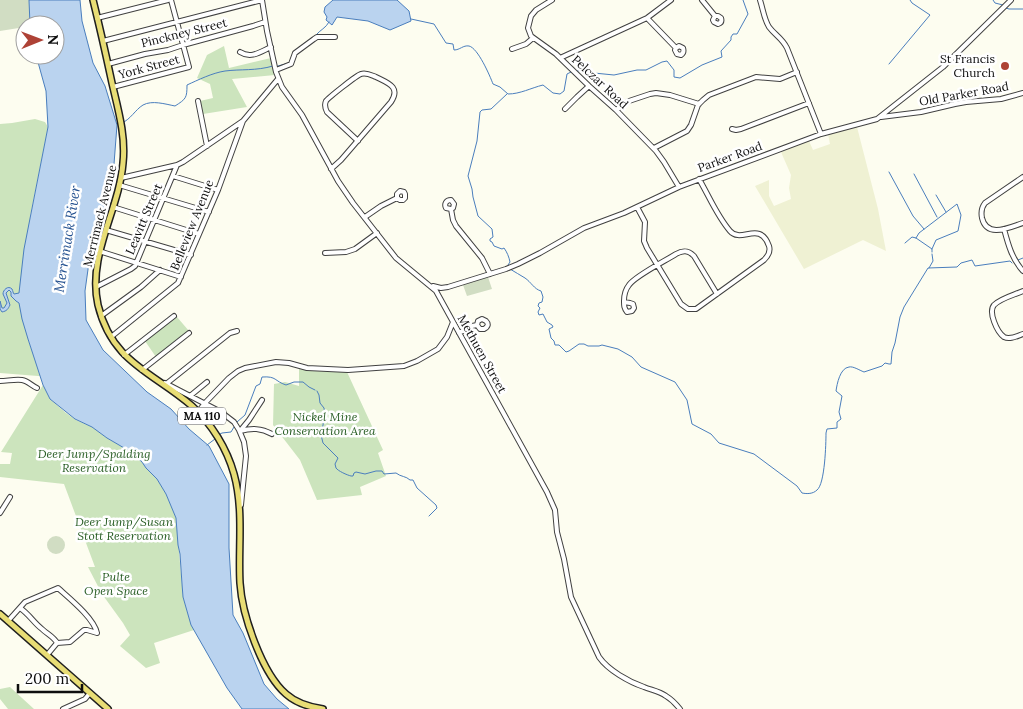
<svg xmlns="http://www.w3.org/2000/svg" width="1023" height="709" viewBox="0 0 1023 709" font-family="Lora,serif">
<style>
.farmland{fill:#eff1d3}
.green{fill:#cce4bd}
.cemetery{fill:#d1ddc3}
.water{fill:#bad3ef;stroke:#4a7ebd}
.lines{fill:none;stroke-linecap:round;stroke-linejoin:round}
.stream{stroke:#4a7ebd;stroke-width:1}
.minor-casing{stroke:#414141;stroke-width:6}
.major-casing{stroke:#1f1f1f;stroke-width:8}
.minor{stroke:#fff;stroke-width:4}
.major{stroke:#e8dd75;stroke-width:5}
.poi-dot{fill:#ae4236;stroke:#fff;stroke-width:2}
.labels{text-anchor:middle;stroke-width:5;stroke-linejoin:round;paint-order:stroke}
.shield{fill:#fff;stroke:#565656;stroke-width:1}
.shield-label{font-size:11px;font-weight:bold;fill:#0e0e0e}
.street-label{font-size:12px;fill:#0e0e0e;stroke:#fff}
.poi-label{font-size:12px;fill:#0e0e0e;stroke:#fff;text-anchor:end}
.park-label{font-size:12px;font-style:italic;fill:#295e25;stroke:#fff}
.water-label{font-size:14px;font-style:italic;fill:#255291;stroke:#fff}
</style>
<rect width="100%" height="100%" fill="#fdfdf0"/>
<path class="farmland" d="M857 127 878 209 886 251 863 240 804 269 755 186 769 180V196L774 206 791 199 789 188 791 175 781 152 809 141 813 150 830 144 828 134Z"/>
<path class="green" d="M224 46 229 68 271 58 275 75 232 79 247 107 203 114 200 101 213 98 210 84 197 78 207 55Z
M35 119 45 122 48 127 30 217 28 339 40 376H38L0 373V124L12 123Z
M177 317 189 331 156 357 145 341Z
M299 369 311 371 347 372 383 450 378 453 386 476 360 487 362 495 317 500 300 460 273 425 274 384 285 382 299 386Z
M43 385 50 399 66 413 76 420 92 427 107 438 131 452 142 462 146 468 157 479 166 494 176 518 183 597 191 625 194 630 154 643 160 663 146 668 120 646 130 635 123 623 102 594 88 567H95L64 484 0 477V464H10L12 453 1 452Z
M10 687 34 709H8L0 699V689Z"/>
<path class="cemetery" d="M0 0H29L30 25H25V27L0 31Z
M488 277 492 289 467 296 463 285Z
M47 545a9 9 0 1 1 18 0a9 9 0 1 1-18 0Z"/>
<path class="water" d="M29 0H80L82 21 93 63 105 86 117 125 113 177 103 216 90 255 85 291 86 320 103 350 147 392 171 409 189 429 209 446 229 484V548L233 615 243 633 264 684 277 699 289 709H242L227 688 191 625 183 597 182 584 180 554 178 545 176 518 166 494 157 479 146 468 142 462 131 452 107 438 92 427 75 419 50 399 43 385 28 339 22 319 19 303 16 301 11 296V292L9 290 6 293 10 305C8 309 7 311 2 312L0 309V301L2 308H4L7 303 3 294C3 290 8 285 12 289 13 291 13 293 14 294L19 293 24 249 48 127 46 91 36 55H55V25H30Z
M333 0H397L409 11 411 21 390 30 368 21 337 17 332 25 326 20 327 17 324 12 325 7Z"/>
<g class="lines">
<path class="stream" d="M993 0 995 3 1003 5
M1006 8 1009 9H1023
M411 19 434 24 446 43 453 44 454 50C460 50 463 45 469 46 478 48 490 76 493 84L500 87 508 94C520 94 531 88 543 85L553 93 560 94 564 91 567 74 571 72
M316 35C320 30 326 28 329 22
M302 45 311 39
M889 64 930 15 912 3 910 0
M278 66 289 63
M577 71 584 70V72L614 75 637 70H646L662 62 667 61 674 70V77L680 78 702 65 722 57 721 51 731 40V37L733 34H737L748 14 743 0
M507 94 491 109 482 110 480 112 477 141 468 176 472 189 473 197 478 216 492 229 493 237 490 239V241L492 242 494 246 502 249 504 248C507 252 509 257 510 262L508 265
M122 123C131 119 135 110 143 105 152 100 165 104 175 106 186 99 187 98 187 85 198 80 212 73 225 71 241 69 256 71 273 66
M889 172 913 216 924 229
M914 174 937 217
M936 195 946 212
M916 238 919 233 957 204 961 215 958 231 936 240 932 249
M905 243 912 237 916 238 932 249V252
M1018 260 1023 258
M929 268 933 261 932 254
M510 269C515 272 520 275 525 278 531 282 534 289 541 291L543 297 542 302 539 303 538 306 540 308 538 312 539 315 543 314 547 322 552 325 553 327 549 329 551 338 554 341 555 345H559L566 352 569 351 579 344H584L588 346H599L602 345 618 349 632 357 641 367 675 382 687 400 692 424 711 434 719 443 754 454 797 486 802 493C807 494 813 494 817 490 825 484 826 443 826 433L827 429 837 428V422L841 419 839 412 842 396 836 391C837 384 840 368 849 367 853 366 859 370 864 372L882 366 885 363 889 364H891L892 352 895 343 900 317 904 307 928 268 957 267 961 263 972 260 975 266 1010 261 1012 263
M317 391 319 395 320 403 324 408 325 415 321 435 323 443 338 458 335 464 336 468C338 471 347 475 351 476H353L354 473 356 472 365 474 376 471H382L384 474 396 473C401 477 406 476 410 480H413L417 488 436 505 437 508 429 516
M237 422 245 415 256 386 260 384 262 377C277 376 274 381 286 385L294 382H303L309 387 315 390
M220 434 222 433 231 432 234 427
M207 445 215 439"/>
<g class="minor-casing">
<path id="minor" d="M262 0 267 31 276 72 282 87 302 115 338 181 353 203 396 258 436 291 547 492 555 510 557 532 564 559 571 597 599 657C608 670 629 682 644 687 651 690 659 691 666 696 671 699 676 704 680 709
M552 0 536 10 531 16 528 28 531 36 556 54 589 86 616 110 656 151 664 162 679 187
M702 0 715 16H718L721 18C722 21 721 23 718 24L714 22 713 20 715 16
M760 0C763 9 764 19 769 27 775 35 782 38 787 48L821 134
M97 18 168 0
M647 18 676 48 675 50 677 54 681 55C684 53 684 51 683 48L679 46 676 48
M103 41 262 0
M512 49 526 44 533 38
M240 52C251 59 260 52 271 47
M560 58 647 18 671 0
M108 64 145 54 168 50 183 45 253 26 265 22
M276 70 291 64 295 53 314 39 317 37H335
M113 87 189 67 171 0
M198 101 207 146
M565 109 577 97 589 86
M616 110 629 101 650 94 656 93 670 95 699 104
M881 117 921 112 955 104 966 102 1001 99 1023 93
M732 129 736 130 741 129 809 103
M654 148 687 131 691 125 698 105 703 100 709 95 756 77 780 79 797 72
M331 169 341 160 391 102C401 87 388 83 376 77 371 75 366 72 361 74 357 75 328 98 326 101 324 105 325 108 327 112L358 141
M173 176 218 190
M1023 177 985 203C981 208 981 213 982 218 987 239 1010 227 1023 223
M121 178 177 165 183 162 243 121 278 79
M119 185 209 212
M113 207 199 234
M637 207 645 222 644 241 647 248 681 304 688 309H696L764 260C768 256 771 252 769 246 760 220 741 244 730 231 717 216 709 196 699 179
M451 209 446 208C444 204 446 200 451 200L454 204 453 208 451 209 453 220 456 226 482 258 490 274
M365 217 381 206 397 198 400 200H403L405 198V194L404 192 400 191 397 194V198
M1004 229C1008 244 1012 259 1023 271
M106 230 191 255
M99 251 181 277
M325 253 346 252 355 249 377 233
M433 286 441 288 448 287 506 269 518 264 540 253 584 228 624 213 679 187 821 134 877 119 943 67 1011 0
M96 287 131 269 135 266 177 165
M1023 291C1014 295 1001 298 994 305 988 312 997 332 1004 337 1010 340 1017 336 1023 334
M624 302 630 303 633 304 634 308 632 311 627 312C624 308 624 306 624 301 624 295 625 290 629 285 635 276 665 261 676 254 683 250 688 250 694 256L717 294
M101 316 141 287 160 270
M459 333 472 326 477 325 480 329H484C488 327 489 324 486 321L482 319 478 321 477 325
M111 337 178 283 218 190 243 121
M124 355 174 316
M142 370 189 333
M0 381C7 381 15 379 22 380 28 381 32 386 37 388
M165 383 221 412 234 422 239 430 244 442 246 456 241 505
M166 384 230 333 237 331
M190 396 207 382
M198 412 205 403 229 378 238 371 245 368 276 362 289 363 307 368 348 370 404 366 417 361 438 349 447 337 453 322
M240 431 249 420 262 400
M240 431C252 428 261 428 272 434
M0 513 10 497
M20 608C30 615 33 622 42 629 47 634 54 637 57 643
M8 621 25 602 58 588C69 598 94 618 97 633
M47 655 57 643 70 642 84 630H87L97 633
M63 709 85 699 90 693"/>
</g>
<g class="major-casing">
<path id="major" d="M93 0C100 28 106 55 112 83 118 109 126 136 123 163 119 211 87 255 98 305 112 363 153 372 192 406 212 424 227 449 234 474 244 510 238 547 240 583 242 615 262 673 286 694 296 703 309 707 323 709
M0 614 108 709"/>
</g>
<use href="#minor" class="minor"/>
<use href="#major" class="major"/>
</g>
<circle class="poi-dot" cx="1005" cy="66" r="5"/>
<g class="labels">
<rect class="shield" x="178" y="407.5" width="48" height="17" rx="4"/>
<g class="shield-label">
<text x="202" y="420">MA 110</text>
</g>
<g class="street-label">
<text transform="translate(184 33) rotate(-14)" y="4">Pinckney Street</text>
<text transform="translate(149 67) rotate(-15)" y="4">York Street</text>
<text transform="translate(600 82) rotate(43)" y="4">Pelczar Road</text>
<text transform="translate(964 94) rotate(-10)" y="4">Old Parker Road</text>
<text transform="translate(730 157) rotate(-20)" y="4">Parker Road</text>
<text transform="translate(100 216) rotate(-76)" y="4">Merrimack Avenue</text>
<text transform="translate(144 219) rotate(-67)" y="4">Leavitt Street</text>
<text transform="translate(192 225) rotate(-68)" y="4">Belleview Avenue</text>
<text transform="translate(482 354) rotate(61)" y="4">Methuen Street</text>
</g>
<g class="poi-label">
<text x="995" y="63">St Francis<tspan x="995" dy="14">Church</tspan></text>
</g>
<g class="park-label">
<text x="325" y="421">Nickel Mine<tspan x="325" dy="14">Conservation Area</tspan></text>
<text x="94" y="458">Deer Jump/Spalding<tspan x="94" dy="14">Reservation</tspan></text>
<text x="124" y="526">Deer Jump/Susan<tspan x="124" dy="14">Stott Reservation</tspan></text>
<text x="116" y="581">Pulte<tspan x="116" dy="14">Open Space</tspan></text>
</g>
<g class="water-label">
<text transform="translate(67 239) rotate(-81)" y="5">Merrimack River</text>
</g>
</g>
<g transform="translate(40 40) rotate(89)"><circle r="24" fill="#ffffff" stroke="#9f9f9f"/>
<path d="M0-4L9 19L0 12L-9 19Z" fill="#ae4236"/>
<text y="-8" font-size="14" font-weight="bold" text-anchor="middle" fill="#0e0e0e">N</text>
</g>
<path d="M18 684v8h64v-8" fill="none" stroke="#0e0e0e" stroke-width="2.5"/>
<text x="25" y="684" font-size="15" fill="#0e0e0e" stroke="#ffffff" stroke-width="4" paint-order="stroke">200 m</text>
</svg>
